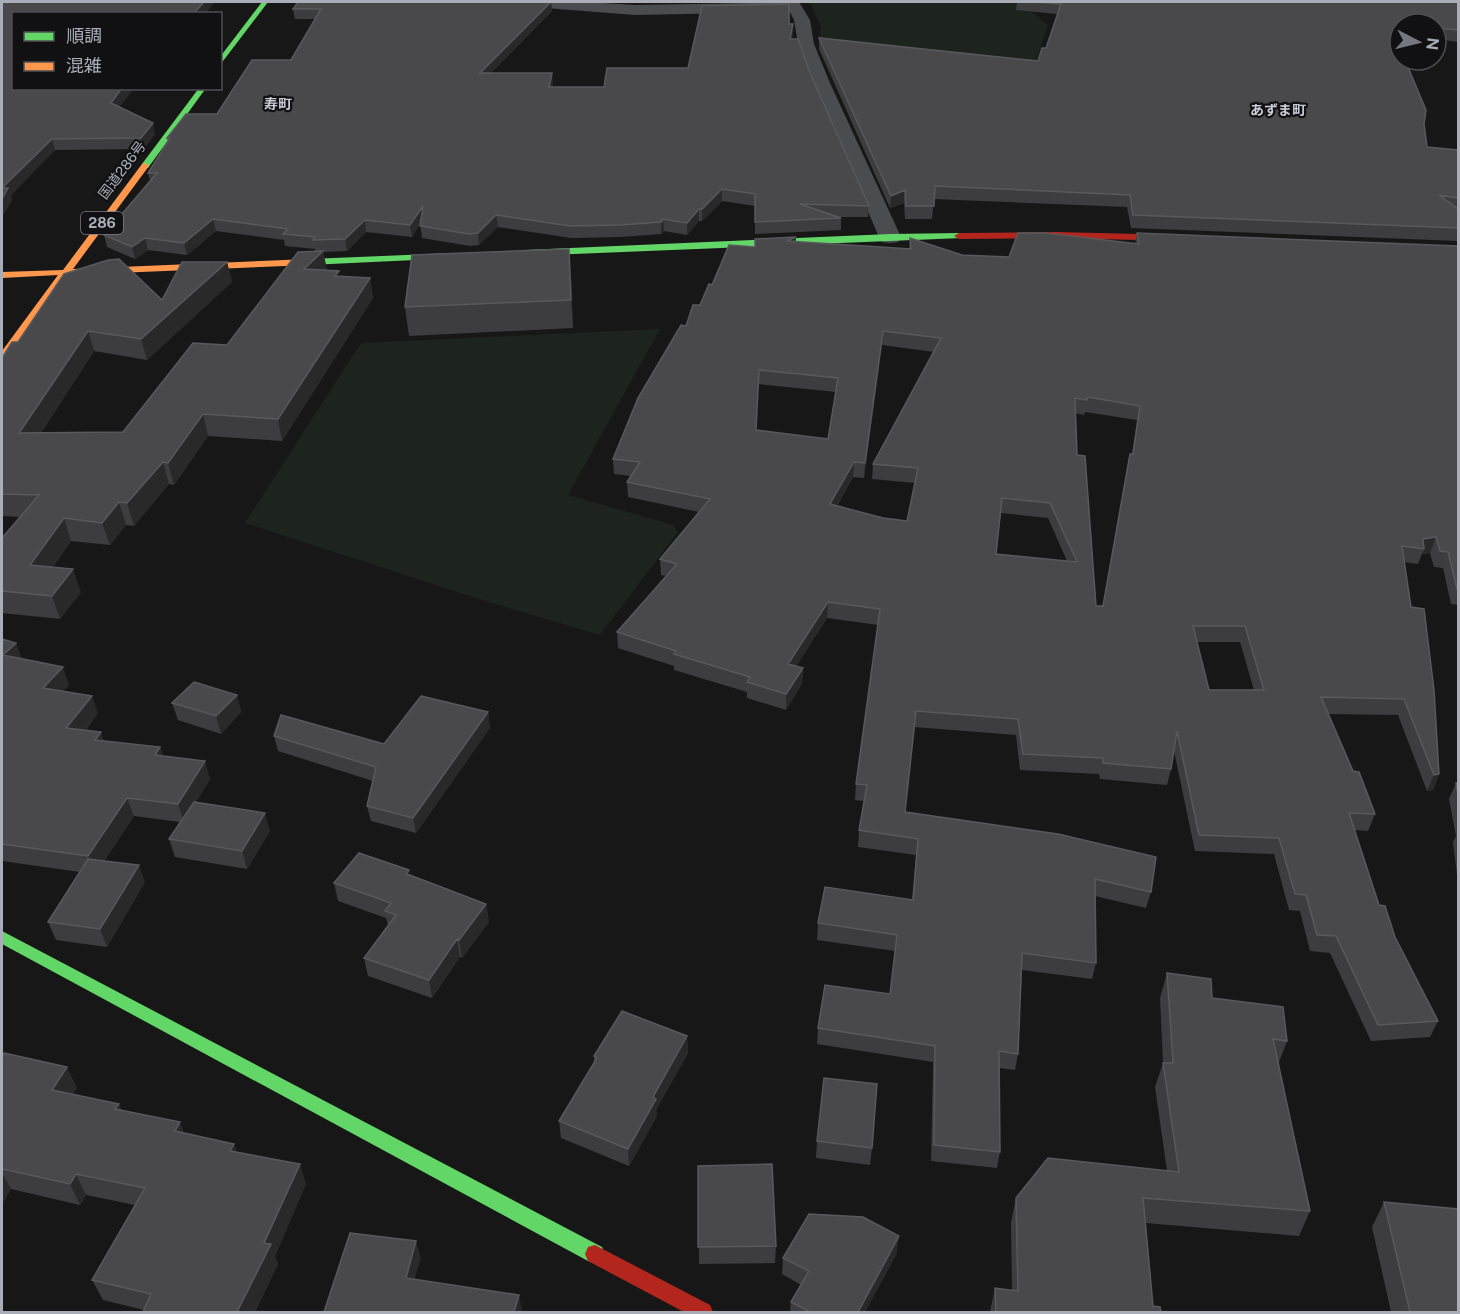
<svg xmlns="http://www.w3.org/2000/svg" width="1460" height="1314" viewBox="0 0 1460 1314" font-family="'Public Sans','Noto Sans JP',sans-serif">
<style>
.green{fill:#1d241e}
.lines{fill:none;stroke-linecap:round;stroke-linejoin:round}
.street{fill:#4b4c50;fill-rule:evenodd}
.fast{fill:#63d668;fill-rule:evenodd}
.slow{fill:#ff974d;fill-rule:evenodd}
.jam{fill:#b3261e;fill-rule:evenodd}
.wall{fill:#3d3d3f;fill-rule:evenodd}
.shaded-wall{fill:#29292a}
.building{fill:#49494c;stroke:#58595d;stroke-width:1.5;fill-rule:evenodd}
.labels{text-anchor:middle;stroke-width:4.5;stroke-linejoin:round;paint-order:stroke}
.far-neighbourhood-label{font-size:14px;font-weight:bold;fill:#c9ccd4;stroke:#111113}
.far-street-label{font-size:14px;fill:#a8adb8;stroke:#111113}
.shield{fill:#111113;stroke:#7b7e86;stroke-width:1.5}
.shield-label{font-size:14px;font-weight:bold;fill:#a8adb8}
</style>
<rect width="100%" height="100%" fill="#171717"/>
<path class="green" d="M810 2H1035L1030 10 1048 25 1036 62 819 41 821 27Z
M660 329 568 495 673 525 678 532 600 635 479 599 245 523 361 343Z"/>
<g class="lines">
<path class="street" d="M526 2H587L635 5 799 2 810 20 814 44 830 83 901 237 898 242 890 243 882 242 879 237 812 83 798 44 794 20 790 12 635 15 533 7 527 5Z"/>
<path class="fast" d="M262 2H268L220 65V57Z
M199 88H206L148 168H142V164Z
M959 233 962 234V238L525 256 520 253 525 250 890 234Z
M455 253 458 254V258L309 265 304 262 309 259Z
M2 931 602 1247 605 1254 602 1261 595 1263 588 1261 2 944Z"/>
<path class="slow" d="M145 163 149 166 73 269 309 259 314 262 309 265 68 275 6 359 2 360V351L58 275 2 278V272L63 270 142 164Z"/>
<path class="jam" d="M1056 232 1181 235 1186 238 1181 241 1056 238 959 239 954 236 959 233Z
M595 1245 710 1305 713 1312H684L588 1261 585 1254 588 1247Z"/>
</g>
<path class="wall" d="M2 2H214L205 14H14L131 92 119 107 155 134 144 149 55 150 11 195 12 200 2 217Z
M551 2 552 11 491 73 553 84 552 87H604L688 68 789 24H793L792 39 810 73 869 206 868 217H838L841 218V230L755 234V206L722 201 702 221H699L687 235 664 231 661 234 620 237 571 238 498 227 479 245 470 246 422 238 420 224 412 237 366 232 347 251 323 252 327 270 340 277 370 278 373 298 282 441 208 436 174 485 169 484 134 526 126 525 110 545 71 541 53 567 81 592 60 619 2 613V538L20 517 2 516V358L18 342 162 300 227 262 232 282 147 360 94 351 41 433 123 432 227 345 315 251V249L285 246 284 240 216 231 187 255 148 250 135 259 107 247 104 235 150 181 148 173 168 141 167 138 217 114 291 60 315 19H295L293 9Z
M623 2H674L635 3Z
M1017 2H1458V42L1436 39V24H1400V60H1421L1419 68 1409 70 1424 124 1427 147 1458 150V241L1131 228 1127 207 934 199 932 219H905L904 203 890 208 819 49V38L1038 61 1046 48 1057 14 1016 10Z
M1137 233 1458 246V605L1451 604 1443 568 1434 567 1430 553 1422 554 1418 564 1404 562 1439 774 1433 790 1427 791 1398 715 1328 714 1353 771 1375 814 1368 831 1354 830 1379 905 1395 937 1438 1021 1430 1037 1371 1041 1330 953 1310 951 1300 911 1289 910 1274 854 1195 851 1174 751 1171 769 1167 785 1100 779 1099 774 1020 770 1016 735 914 727 905 812 1151 892 1146 908 1095 896 1096 963 1092 979 1022 970 1018 1054 1015 1070 999 1068 1000 1152 997 1168 931 1161 933 1062 817 1044 818 1028 890 994 895 951 817 940 818 923 912 900 916 855 858 847 859 830 864 801 855 800 856 784 878 625 827 618 796 666 803 668 802 684 786 710 747 698V692L674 670V666L618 648 617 632 667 576 661 575 660 559 699 512 628 497 627 482 631 476 614 474 613 459 686 326 712 285 755 247 796 237 795 242 909 249 910 238 962 255 1009 257 1135 244ZM882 345 934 352 873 464 872 479 915 483 907 521 883 518 837 506 853 477 864 478ZM758 384 836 392 828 439 756 430ZM1085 412 1137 420 1132 454 1103 606H1096L1077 455 1075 413 1084 415ZM1001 513 1048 518 1067 561 996 554ZM1197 642H1240L1254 690H1209Z
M571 276 573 328 409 336 405 307Z
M2 639 22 659 69 685 63 691 98 713 86 730 104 741 160 747 163 756 210 779 196 802 270 831 247 869 175 857 169 839 180 822 134 816 104 861 145 882 107 947 56 940 48 922 80 872 2 861Z
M237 695 241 712 221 734 178 720 172 703Z
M488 712 490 728 416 833 371 821 367 806 373 781 278 751 274 736 384 744Z
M1456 783H1458V883L1453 842 1456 836 1449 799Z
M410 875 486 904 489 922 462 958 460 957 432 998 368 976 364 958 388 925 386 918 338 901 334 883Z
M1167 973 1287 1041 1278 1065 1310 1211 1299 1236 1146 1223 1153 1306 1161 1312H990L995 1288 1012 1290 1011 1223 1016 1198 1167 1171 1155 1087 1163 1063 1160 998Z
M687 1036 688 1053 656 1110 657 1116 629 1166 561 1138 559 1121 594 1062V1056Z
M2 1057 77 1088 73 1094 184 1133 234 1144 237 1152 306 1184 275 1256 278 1264 255 1312H143L144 1310 103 1300 92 1280 135 1205 86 1195 80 1205 11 1189 2 1204Z
M817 1141 872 1148 870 1165 816 1158Z
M698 1166 776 1246 775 1263 699 1264Z
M1384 1202 1458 1312H1391L1372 1227Z
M897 1253 865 1312H790L791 1302 801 1285 782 1274 783 1258Z"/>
<path class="shaded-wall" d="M204 2H214L205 14H196L195 12Z
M551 2 552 11 481 83 480 73Z
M793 24V34L789 49 790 39Z
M1405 60H1421L1419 68 1402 71Z
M552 73 553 84 549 97V87Z
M122 88H130L131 92 114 114 111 103Z
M153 123 155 134 144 149 141 138Z
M52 139 55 150 11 195 12 200 2 217V188Z
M722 189V201L702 221V209Z
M905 190 904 203 890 208 891 196Z
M423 206 424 218 412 237 410 225Z
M699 209V221L687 235V223Z
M496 215 498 227 479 245 478 233Z
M213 219 216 231 187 255 184 243Z
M663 219 664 231 661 234V222Z
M365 220 366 232 347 251 345 239Z
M796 237 795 250 787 241Z
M145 238 148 250 135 259 132 247Z
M569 249 571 276 573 328 571 300Z
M323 251 327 270 304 269Z
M227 262 232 282 147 360 141 339Z
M370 278 373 298 282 441 278 419Z
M88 331 94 351 27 454 19 433Z
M883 331 882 345 864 478 865 463Z
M203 414 208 436 174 485 168 463Z
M163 462 169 484 134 526 127 503Z
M854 462 853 477 829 519 830 504Z
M119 502 126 525 110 545 102 523Z
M64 518 71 541 38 588 30 565Z
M1436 537 1430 553 1422 554 1424 549 1423 539Z
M73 569 81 592 60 619 52 596Z
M828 602 827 618 788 680V664Z
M16 643 23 661 3 655Z
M63 667 69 685 49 706 43 688Z
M803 668 802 684 786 710V694Z
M237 695 241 712 221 734 216 716Z
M92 696 98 713 73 746 66 728Z
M488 712 490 728 416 833 413 818Z
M101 732 107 750 95 740Z
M160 747 166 765 155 755Z
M205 761 210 779 184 822 178 804Z
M1439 774 1433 790 1427 791 1434 775Z
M127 798 134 816 95 874 88 856Z
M265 813 270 831 247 869 242 851Z
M139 865 145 882 107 947 100 929Z
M486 904 489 922 462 958 459 940Z
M457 939 460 957 432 998 429 980Z
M687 1036 688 1053 656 1110 657 1116 629 1166 628 1149 653 1097Z
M67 1067 77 1088 62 1110 52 1090Z
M119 1104 128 1124 115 1109Z
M180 1122 188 1143 175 1131Z
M234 1144 242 1164 230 1151Z
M300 1164 306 1184 275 1256 278 1264 255 1312H237L264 1243Z
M2 1173 11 1189 2 1204Z
M76 1174 86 1195 80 1205 70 1184Z
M899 1236 897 1253 865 1312H858Z
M416 1241 421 1258 410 1294 406 1278Z
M519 1295 522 1311 521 1312H514Z"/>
<path class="building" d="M2 2H204L195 12H163L162 14H14V88H122L111 103 153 123 141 138 52 139 2 188H8L2 199Z
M298 2H551L480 73H552L549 87H604L607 68H688L702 6 789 4V24H793L790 39H798L810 73 869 206 800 204 841 218 755 222V194L722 189 702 209H699L687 223 663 219 661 222 620 225 570 226 496 215 478 233 469 234 420 226 423 206 410 225 365 220 345 239 313 240 315 237 283 234 288 229 213 219 184 243 145 238 132 247 104 235 157 173H148L170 138H167L186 114H217L252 60H291L321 9H293Z
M1037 2H1458V30L1436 28V24H1400V60H1405L1426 110 1424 124 1427 147 1458 150V198L1439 195 1458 209V228L1133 215 1130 195 935 186 934 206H906L905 190 891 196 819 38 1038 61 1042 48H1046L1061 4Z
M1018 233H1045L1139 244 1137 233 1458 246V589H1457L1448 552 1440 551 1436 537 1423 539 1424 549 1402 546 1411 607 1424 609 1434 690 1439 774 1434 775 1404 699 1321 697 1353 771 1359 772 1375 814 1349 813 1379 905 1385 906 1395 937 1438 1021 1378 1025 1336 936 1317 935 1306 895 1295 894 1279 838 1199 835 1177 731 1171 769 1103 763V758L1023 754 1018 719 916 711 905 812 1058 834 1156 857 1151 892 1095 879 1096 963 1022 953 1018 1054 999 1051 1000 1152 934 1145 935 1046 818 1028 825 985 890 994 897 935 818 923 825 887 913 900 918 839 859 830 867 785 856 784 880 609 828 602 788 664 803 668 786 694 747 682 750 677 674 654 676 651 617 632 677 564 660 559 710 499 627 482 640 462 613 459 638 398 681 325 686 326 693 305H700L709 284 712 285 729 245 755 247V239L796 237 787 241 911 249 910 238 962 255 1009 257ZM883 331 941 338 873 464 918 468 907 521 883 518 830 504 854 462 865 463ZM759 370 838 378 828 439 756 430ZM1088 397 1140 406 1133 454H1130L1103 606H1096L1085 456 1077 455 1075 398 1087 400ZM1002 498 1050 503 1077 562 996 554ZM1193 626H1245L1264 690H1209Z
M569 249 571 300 405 307 412 255Z
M323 251 304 269 339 271 335 276 370 278 278 419 203 414 168 463 163 462 127 503 119 502 102 523 64 518 30 565 73 569 52 596 2 591V538L39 495 2 494V358L12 342H18L64 274 108 260 119 259 162 300 182 262H227L141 339 88 331 19 433 123 432 193 343 227 345 298 252Z
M2 639 16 643 3 655 63 667 43 688 92 696 66 728 101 732 95 740 160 747 155 755 205 761 178 804 127 798 88 856 2 844Z
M194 682 237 695 216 716 172 703Z
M421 696 488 712 413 818 367 806 376 767 274 736 281 715 384 744Z
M1456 783H1458V795Z
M194 802 265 813 242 851 169 839Z
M359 853 409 870 407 874 486 904 459 940 457 939 429 980 364 958 396 915 385 911 391 903 334 883Z
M88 859 139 865 100 929 48 922Z
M1167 973 1211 979 1212 998 1283 1007 1287 1041 1273 1039 1310 1211 1143 1198 1153 1306 1160 1307 1161 1312H996L995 1288 1018 1291 1016 1198 1048 1158 1179 1172 1163 1063H1173Z
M622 1011 687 1036 653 1097 656 1099 628 1149 559 1121 597 1058 594 1056Z
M4 1053 67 1067 52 1090 119 1104 115 1109 180 1122 175 1131 234 1144 230 1151 300 1164 264 1243 271 1244 237 1312H143L151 1294 92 1280 145 1188 76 1174 70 1184 2 1169V1057Z
M824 1078 877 1084 872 1148 817 1141Z
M772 1164 776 1246 698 1247V1166Z
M1384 1202 1458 1209V1312H1410Z
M809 1214 863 1217 899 1236 858 1312H810L791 1302 809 1271 783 1258Z
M350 1233 416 1241 406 1278 519 1295 514 1312H324Z"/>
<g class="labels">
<g class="far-neighbourhood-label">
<text x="278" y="109">寿町</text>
<text x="1278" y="115">あずま町</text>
</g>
<g class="far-street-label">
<text transform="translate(122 170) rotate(-53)" y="5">国道286号</text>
</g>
<rect class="shield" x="81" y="212" width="42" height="22" rx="4.5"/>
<g class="shield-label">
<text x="102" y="228">286</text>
</g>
</g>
<rect width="1460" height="1314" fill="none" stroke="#a8adb8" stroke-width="6"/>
<rect x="12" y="12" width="210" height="78" fill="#111113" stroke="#4d4f55" stroke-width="1.5"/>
<rect x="24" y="32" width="30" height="9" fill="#63d668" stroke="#4d4f55" stroke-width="1.5"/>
<text x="66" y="42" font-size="18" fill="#a8adb8">順調</text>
<rect x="24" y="62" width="30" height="9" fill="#ff974d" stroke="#4d4f55" stroke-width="1.5"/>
<text x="66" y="72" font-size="18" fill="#a8adb8">混雑</text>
<g transform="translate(1418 42) rotate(97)"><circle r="28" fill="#111113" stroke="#4d4f55" stroke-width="1.5"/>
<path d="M0-4.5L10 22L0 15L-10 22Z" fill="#757880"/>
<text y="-9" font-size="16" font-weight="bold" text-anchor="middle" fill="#a8adb8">N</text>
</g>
</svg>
